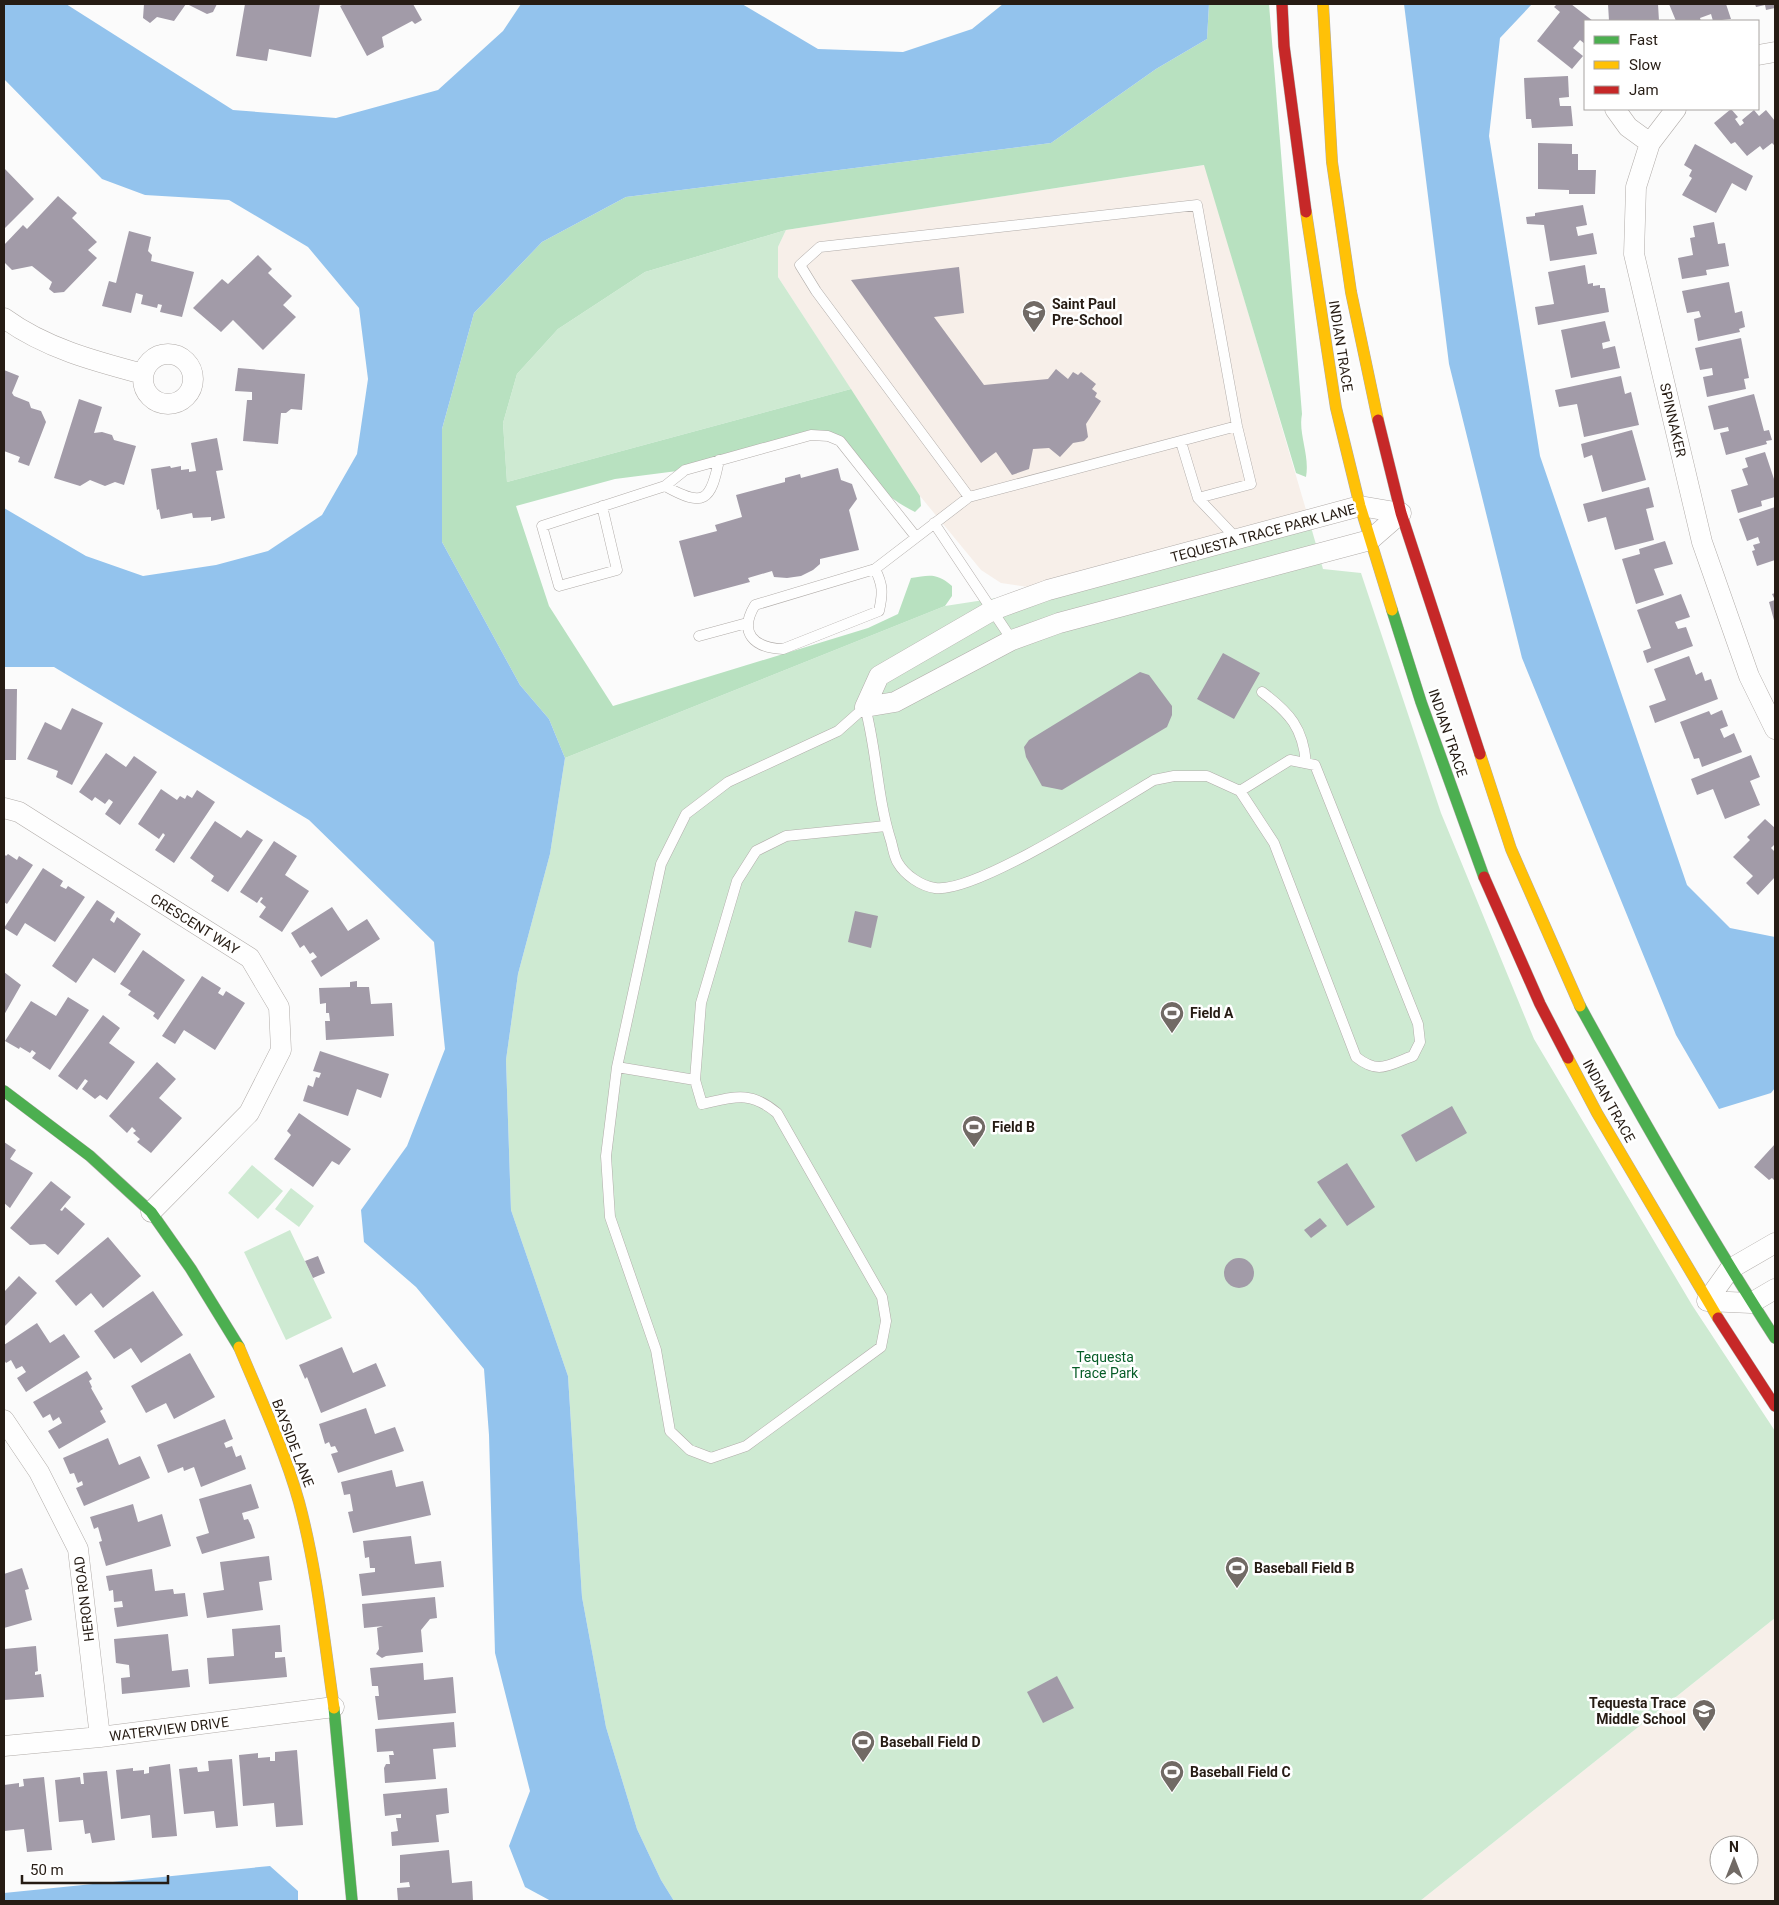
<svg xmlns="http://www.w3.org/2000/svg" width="1779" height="1905" viewBox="0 0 1779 1905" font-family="Roboto,sans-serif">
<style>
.built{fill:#f7efe9;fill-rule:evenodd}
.green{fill:#ceead2}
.forest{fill:#b8e1c0}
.water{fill:#93c3ed}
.building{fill:#a29ba8}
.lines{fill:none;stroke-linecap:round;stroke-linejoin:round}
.lane-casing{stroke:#b1aca9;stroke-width:11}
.street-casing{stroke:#b1aca9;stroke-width:21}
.fast-casing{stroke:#b1aca9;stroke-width:12}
.slow-casing{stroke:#b1aca9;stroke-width:12}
.jam-casing{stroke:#b1aca9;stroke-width:12}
.lane{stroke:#fefefe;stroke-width:10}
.street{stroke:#fefefe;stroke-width:20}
.fast{stroke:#4caf50;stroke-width:11}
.slow{stroke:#ffc107;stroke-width:11}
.jam{stroke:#c62828;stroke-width:11}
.labels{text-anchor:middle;stroke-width:5;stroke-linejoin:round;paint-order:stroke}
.poi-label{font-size:14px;font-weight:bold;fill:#261c14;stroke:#fff;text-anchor:start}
.street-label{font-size:14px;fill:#261c14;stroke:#fff}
.park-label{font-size:14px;fill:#075d28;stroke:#fff}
</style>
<rect width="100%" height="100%" fill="#fbfbfb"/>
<path class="built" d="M1205 165 1309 520 1048 590 1001 583 981 570 920 496 778 277V247L786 230Z
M1775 1618V1901H1420ZM1719 1845H1749V1875H1719Z"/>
<path class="green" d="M786 230 778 247V277L851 389 507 482 503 423 517 374 558 329 645 272Z
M1309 520 1323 569 1361 573 1441 813 1534 1039 1692 1305 1775 1431V1618L1420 1901H674L661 1880 637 1829 606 1727 582 1597 568 1376 511 1210 506 1060 518 974 550 854 565 758 945 606 1048 590Z
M252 1165 283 1191 258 1219 228 1193Z
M291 1188 314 1206 299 1227 275 1209Z
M290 1230 332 1318 286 1340 244 1252Z"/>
<path class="forest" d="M1209 4H1269L1302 414C1298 434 1310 455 1306 477L1296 473 1204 165 786 230 645 272 558 329 517 374 503 423 507 482 851 389 920 496 921 506 915 512C880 495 855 463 828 436L685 470 615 479 516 506 549 606 613 706 868 628 898 614 911 578C930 575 937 573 952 586V596L945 606 565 758 549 719 520 685 442 542V429L474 313 542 242 626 197 1051 143 1156 69 1207 39Z"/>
<path class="water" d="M4 4H66L233 110 336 118 438 90 503 31 521 4H742L818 49 903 52 972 29 1003 4H1209L1207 39 1156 69 1051 143 626 197 542 242 474 313 442 429V542L520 685 549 719 565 758 550 854 518 974 506 1060 511 1210 568 1376 582 1597 606 1727 637 1829 661 1880 674 1901H551L525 1887 509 1846 530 1791 495 1653 489 1435 484 1369 416 1287 364 1242 361 1210 407 1146 445 1049 434 942 309 820 54 667H4V508L86 556 143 576 216 565 268 551 322 515 357 454 368 379 359 308 308 247 229 200 145 195 102 179 4 79Z
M1404 4H1532L1500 38 1489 136 1540 456 1687 885 1730 928 1775 937V1088L1771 1093 1719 1109 1676 1035 1522 658 1449 364Z
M270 1866 298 1891V1901H4V1893Z"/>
<path class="building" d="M144 4H186L174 21 157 17 150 23 143 18Z
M187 4H217L213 12 207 14Z
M245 4H320L311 57 269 49 267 61 236 56Z
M344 4H413L422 20 415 24 412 21 382 37 384 47 367 56 340 6Z
M1557 4H1571L1593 21H1585V44L1580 40 1573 48 1583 56 1572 69 1537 41 1560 12 1554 7Z
M1608 4H1658L1659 21H1609Z
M1669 4H1726L1731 19 1713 21 1711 14 1700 18 1701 21H1676Z
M1755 4H1775V8L1766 10 1765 5 1756 7Z
M1568 76 1569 97 1559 98 1560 106H1571L1573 126 1532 128 1531 119H1526L1524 78Z
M1731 109 1738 117 1735 119 1740 126 1744 123 1742 120 1754 110 1759 116 1766 110 1775 121V146L1772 143 1763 150 1760 146 1747 156 1735 142 1731 144 1714 123Z
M1538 143 1572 144V154H1578V170H1596L1595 194H1569V190L1538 189Z
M1695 144 1753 176 1746 191 1732 183 1716 213 1682 195 1692 178 1689 176 1692 170 1684 165Z
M4 168 34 199 4 229Z
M58 196 77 213 72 218 97 242 88 250 97 258 64 292 54 293 49 289 52 282 32 266 12 270 4 262V245L23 225 27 229Z
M1583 205 1587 225 1576 227 1578 236 1593 233 1597 254 1550 261 1544 225 1527 224 1526 217 1535 216V213Z
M1714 222 1718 244 1725 243 1729 266 1706 270 1707 275 1682 279 1678 258 1693 255 1690 238 1695 237 1693 226Z
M129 231 151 237 148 251 152 255 151 261 194 272 182 317 160 312 162 305 158 304 157 308 141 304 143 295 136 293 131 313 102 306 109 281 116 283Z
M258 255 272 269 268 273 292 296 283 305 296 317 263 350 233 320 221 332 193 308 222 279 228 284Z
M1585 265 1588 284 1593 283V286L1600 285V288H1605L1609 312 1538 325 1535 307 1554 304 1548 272Z
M959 267 964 313 934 317 984 385 1048 379 1056 369 1068 379 1073 372 1078 375 1081 372 1096 384 1092 389 1097 393 1095 397 1101 401 1086 424 1088 437 1084 441 1073 443 1060 457 1049 448 1033 449 1029 469 1012 475 996 452 981 463 851 280Z
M1729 282 1735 313 1742 311 1745 327 1739 329 1740 332 1698 341 1694 319 1701 317 1699 311 1687 313 1682 291Z
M1605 321 1610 341 1602 343 1603 349 1615 346 1620 368 1571 378 1561 330Z
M1741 338 1749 378 1744 379 1746 389 1707 397 1703 377 1713 375 1712 368 1700 370 1695 348Z
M238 368 305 374 302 410 291 409 286 413H281L278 444 243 441 247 400H252V392L235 391Z
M4 370 19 376 12 393 14 396 29 402 31 408 41 411 46 422 29 466 18 462 20 457 4 451Z
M1621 376 1625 394 1631 392 1639 425 1584 437 1577 404 1559 407 1555 390Z
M1754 394 1764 431 1769 430 1772 440 1766 441 1767 444 1726 455 1720 433 1729 431 1728 427 1714 430 1708 406Z
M79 399 102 407 94 433 102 432 112 435 114 440 136 446 124 485 115 482 105 486 90 480 80 486 54 478Z
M1632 430 1646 480 1602 492 1592 455 1584 458 1581 444Z
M217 438 223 470 216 471 225 518 211 521V517L193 518 192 513 161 519 159 509 157 510 151 469 170 466 171 468 181 466V470L189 469V472L196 471 191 443Z
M1765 452 1775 482V497L1761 501 1762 506 1738 513 1731 490 1748 485 1742 469 1748 467 1745 458Z
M838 468 841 480 852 484 857 499 849 510 859 550 820 559V564L813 570 801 576 787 578 774 577 772 571 748 578 750 582 694 597 679 541 717 531 715 525 742 517 736 495 785 482V478L800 474 801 478Z
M1649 487 1654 507 1646 509 1654 540 1615 550 1606 517 1588 522 1583 504Z
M1775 507V560L1757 566 1752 551 1755 550 1753 545 1760 543 1758 537 1747 541 1739 519Z
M1665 541 1673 564 1654 569 1664 595 1636 604 1622 559 1640 554 1639 549Z
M1775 593V624L1769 602 1775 600 1772 594Z
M1681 594 1690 617 1675 622 1678 629 1686 627 1693 646 1647 663 1643 651 1651 648 1637 610Z
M1223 653 1260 673 1234 719 1197 699Z
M1689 656 1696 675 1702 672 1705 681 1711 679 1718 699 1655 723 1649 706 1666 700 1654 669Z
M1140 672 1149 675 1172 706V715L1167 727 1062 790 1042 786 1026 757 1024 747 1029 740Z
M4 689H17L16 760H4Z
M72 708 103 723 72 785 56 777 58 771 27 759 45 722 61 730Z
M1722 710 1728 726 1720 729 1724 738 1734 733 1742 752 1702 767 1699 758 1694 759 1680 722 1709 711 1711 715Z
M106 753 126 767 134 756 157 772 120 825 105 814 113 802 109 799 105 804 95 797 92 801 79 792Z
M1751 755 1760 777 1750 781 1760 805 1725 819 1713 789 1697 795 1691 779Z
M161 789 177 800 180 796 185 799 187 795 192 798 197 790 215 802 174 863 155 850 165 835 163 833 159 839 138 824Z
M1765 819 1775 828V844L1771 848 1775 852V877L1758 895 1746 883 1753 876 1733 857 1750 840 1747 837Z
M215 821 241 838 247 830 263 840 228 892 211 881 214 876 190 858Z
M274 841 297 856 285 875 309 891 282 932 259 917 266 907 260 902 263 898 261 897 257 903 240 892Z
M4 854 6 856 8 854 17 860 19 856 33 865 7 904 4 902Z
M43 868 63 881 60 886 66 889 68 886 85 897 55 942 25 923 17 936 4 928Z
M97 900 115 912 110 920 114 923 117 917 141 934 115 973 93 958 76 983 52 966Z
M332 907 348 931 367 919 380 939 321 977 311 961 317 957 313 952 310 954 304 945 300 948 291 933Z
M855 911 878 916 871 948 848 942Z
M143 950 185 980 158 1020 153 1016 155 1013 128 995 131 991 120 984Z
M4 972 21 985 4 1015Z
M202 976 221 988 218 993 223 996 226 991 245 1003 215 1050 184 1030 175 1044 162 1036Z
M357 981V987H369L371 1004 392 1003 394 1036 326 1040 325 1021H330L329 1013H326V1003L320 1004 319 988 350 987V982Z
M68 997 89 1010 50 1070 32 1058 36 1053 32 1050 30 1053 20 1047 19 1049 5 1041 31 1001 56 1016Z
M103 1015 120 1028 109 1043 135 1062 107 1100 100 1095 95 1099 82 1089 88 1081 85 1079 77 1090 58 1076Z
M320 1051 389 1074 381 1098 357 1089 348 1116 303 1101 308 1085 313 1087 316 1077 319 1078 321 1073 313 1071Z
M157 1062 176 1079 159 1098 182 1118 151 1153 137 1142 140 1139 133 1133 136 1131 132 1127 127 1133 109 1116Z
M1452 1106 1467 1133 1416 1162 1401 1135Z
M299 1113 351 1149 339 1165 332 1161 313 1187 274 1159 291 1135 287 1131Z
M4 1142 16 1150 10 1159 33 1173 10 1208 4 1203Z
M1775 1144V1181L1772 1178 1769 1180 1754 1167Z
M1347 1163 1375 1207 1347 1226 1317 1182Z
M51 1181 71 1197 60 1210 62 1211 65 1207 85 1224 58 1255 45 1244 30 1245 10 1228Z
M1320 1218 1327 1226 1311 1238 1304 1230Z
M108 1237 141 1276 103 1308 91 1293 76 1306 55 1281Z
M318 1256 325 1273 313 1278 305 1261Z
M1224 1273a15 15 0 1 1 30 0a15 15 0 1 1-30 0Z
M19 1276 37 1293 4 1327V1292Z
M153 1291 183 1335 141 1363 131 1348 114 1359 94 1331Z
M37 1323 50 1343 64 1334 80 1357 26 1392 17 1378 26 1372 22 1366 16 1369 11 1360 6 1363 4 1360V1345Z
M342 1347 353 1373 376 1363 386 1386 321 1413 307 1377 305 1379 299 1365Z
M190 1353 215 1397 174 1419 166 1403 146 1413 131 1386Z
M87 1371 92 1379 89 1381 92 1387 91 1388 103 1409 100 1411 106 1422 59 1449 48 1431 62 1423 59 1417 53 1421 50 1414 43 1418 33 1402Z
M366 1408 375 1434 395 1427 404 1451 338 1473 331 1454 338 1452 335 1446 331 1447 329 1442 325 1444 319 1424Z
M225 1419 233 1439 224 1443 226 1448 232 1446 236 1457 241 1455 246 1469 201 1487 194 1467 184 1471 183 1467 168 1473 157 1445Z
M108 1438 119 1465 140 1456 150 1478 84 1506 76 1488 83 1485 82 1481 78 1483 74 1473 70 1474 63 1458Z
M392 1470 396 1487 423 1481 431 1515 353 1533 348 1512 353 1511 350 1494 344 1495 341 1482Z
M251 1484 259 1508 242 1513 244 1520 248 1519 251 1525 255 1538 202 1554 196 1537 209 1533 199 1499Z
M133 1504 138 1522 162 1514 171 1546 106 1566 99 1542 102 1541 98 1527 94 1529 90 1517Z
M411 1536 415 1564 441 1561 444 1587 362 1596 359 1574 375 1572V1568H370L369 1557 365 1558 363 1541Z
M269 1556 272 1580 259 1582 263 1610 207 1618 203 1593 224 1590 220 1562Z
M22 1568 29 1589 25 1590 32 1620 4 1628V1574Z
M152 1569 155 1591 173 1589 174 1594 185 1593 188 1616 117 1627 114 1608 123 1607 122 1601 114 1602 113 1590 109 1591 106 1576Z
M435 1597 437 1618 430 1619 421 1630 423 1652 386 1656 382 1658 376 1654 379 1649 377 1628 383 1626 364 1628 362 1604Z
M280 1625 282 1652H275V1658L285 1657 287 1677 209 1684 207 1658 234 1656 232 1629Z
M168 1634 172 1671 188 1669 190 1687 122 1694 121 1678 130 1677 129 1665 116 1663 114 1639Z
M36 1646 38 1671 35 1672V1675L41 1674 44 1697 4 1700V1649Z
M423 1663 424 1680 453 1677 456 1713 378 1720 375 1696H379L378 1686H372L370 1668Z
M1057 1676 1074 1708 1043 1723 1027 1692Z
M454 1722 456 1747 433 1749 436 1779 385 1783 384 1768 386 1764H390L389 1755H394L393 1751 377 1752 375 1729Z
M297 1750 303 1825 276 1827 274 1803 243 1806 239 1755 258 1753V1758L270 1757V1761H275V1752Z
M232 1759 238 1826 216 1828 214 1811 184 1814 179 1769 197 1767 198 1772 209 1771 208 1761Z
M170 1764 177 1836 152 1838 150 1815 121 1819 116 1770 133 1768V1771L144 1770V1774L149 1773V1767Z
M107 1771 115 1840 92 1843 90 1833 85 1834 83 1820 59 1822 55 1780 80 1777 81 1784H84L83 1773Z
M44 1777 52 1850 27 1852 24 1829 4 1831V1785L19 1783V1787L24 1786 23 1779Z
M447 1788 449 1813 436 1815 439 1842 392 1846 391 1832 398 1831 396 1818H401V1814L385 1816 383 1794Z
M449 1850 452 1883 472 1881 473 1901H398L397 1888 410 1887 409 1882 400 1883V1855Z"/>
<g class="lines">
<g class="lane-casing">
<path id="lane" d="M1181 442 1198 498 1237 539
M665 486C704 508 711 501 719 460
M969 497 816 291 800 265 820 247 1197 205 1237 426 1251 484 1198 498
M602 506 617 570 559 586 542 526 665 486 685 470 811 435 828 436 840 441 916 537
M934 523 1012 640
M875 569C883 585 883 593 879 611L783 649C754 648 738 633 755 605L875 569 969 497 1237 426
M699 636 747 623
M1262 692C1290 713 1303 728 1306 763
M886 826 786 836 756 851 737 881 701 1003 695 1080 702 1104C734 1097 750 1090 777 1113L882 1297 886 1321 881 1347 746 1446 711 1458 690 1450 670 1431 656 1350 610 1217 606 1156 617 1067 661 864 686 814 728 782 838 731 865 707C877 751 877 798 891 841 893 848 894 857 898 863 905 875 921 886 935 888 975 894 1114 804 1154 780L1174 776H1207L1240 791 1274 843 1356 1057C1379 1075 1388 1065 1413 1056L1420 1042 1418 1024 1315 765 1290 760 1240 791
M617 1067 695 1080"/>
</g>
<g class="street-casing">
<path id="street" d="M1758 55 1775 52
M1615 109 1628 127 1650 143
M1676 109 1650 143 1636 187 1634 254 1702 542 1749 676 1775 729
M4 318C45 348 94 361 143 374
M143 379a25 25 0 1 1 50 0a25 25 0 1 1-50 0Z
M865 707 879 676 993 610 1048 590 1360 506 1401 513
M865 707 895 702 1012 640 1059 623 1370 540 1401 513
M4 808 19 812 250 958 279 1007 281 1050 249 1113 151 1212
M1707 1301 1730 1269 1775 1243
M1707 1301 1751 1303 1775 1289
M4 1420 39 1472 78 1549 100 1737
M4 1746 100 1737 334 1707"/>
</g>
<g class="fast-casing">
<path id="fast" d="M1392 610 1421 702 1484 877
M1580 1006C1642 1119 1705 1230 1775 1338
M4 1091 90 1156 151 1212 191 1269 239 1347
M334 1708 352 1901"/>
</g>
<g class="slow-casing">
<path id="slow" d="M1323 4 1332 162 1351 292 1378 420
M1306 212 1336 408 1360 506 1392 610
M1480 754 1511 849 1580 1006
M1568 1058 1597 1113 1718 1318
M239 1347C260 1397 284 1449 299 1502 317 1569 324 1639 334 1708"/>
</g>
<g class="jam-casing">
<path id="jam" d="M1282 4 1284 46 1306 212
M1378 420 1401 513 1480 754
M1484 877 1540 1004 1568 1058
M1718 1318 1775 1406"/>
</g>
<use href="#lane" class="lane"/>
<use href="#street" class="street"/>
<use href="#fast" class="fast"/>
<use href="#slow" class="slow"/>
<use href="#jam" class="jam"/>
</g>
<defs>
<g id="school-pin" transform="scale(1.25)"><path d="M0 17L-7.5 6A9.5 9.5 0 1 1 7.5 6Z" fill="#716a65" stroke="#fff"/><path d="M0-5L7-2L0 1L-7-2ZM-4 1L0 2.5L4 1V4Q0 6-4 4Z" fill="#fff"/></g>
<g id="stadium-pin" transform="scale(1.25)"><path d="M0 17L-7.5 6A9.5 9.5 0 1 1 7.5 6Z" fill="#716a65" stroke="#fff"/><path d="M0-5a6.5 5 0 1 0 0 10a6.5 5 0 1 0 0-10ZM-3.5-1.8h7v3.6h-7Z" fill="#fff"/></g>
</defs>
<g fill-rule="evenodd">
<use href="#school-pin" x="1034" y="312"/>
<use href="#stadium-pin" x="1172" y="1013"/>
<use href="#stadium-pin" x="974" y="1127"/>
<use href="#stadium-pin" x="1237" y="1568"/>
<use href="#school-pin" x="1704" y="1711"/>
<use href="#stadium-pin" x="863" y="1742"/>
<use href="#stadium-pin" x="1172" y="1772"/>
</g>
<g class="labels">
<g class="poi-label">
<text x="1052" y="309">Saint Paul<tspan x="1052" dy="16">Pre-School</tspan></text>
<text x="1190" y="1018">Field A</text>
<text x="992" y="1132">Field B</text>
<text x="1254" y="1573">Baseball Field B</text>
<text x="1686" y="1708" text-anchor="end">Tequesta Trace<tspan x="1686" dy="16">Middle School</tspan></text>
<text x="880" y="1747">Baseball Field D</text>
<text x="1190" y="1777">Baseball Field C</text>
</g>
<g class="street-label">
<text transform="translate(1341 346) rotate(81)" y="5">INDIAN TRACE</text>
<text transform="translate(1673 420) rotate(77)" y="5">SPINNAKER</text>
<text transform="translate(1263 533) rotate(-15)" y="5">TEQUESTA TRACE PARK LANE</text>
<text transform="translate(1448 733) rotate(71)" y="5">INDIAN TRACE</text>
<text transform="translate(195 924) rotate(32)" y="5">CRESCENT WAY</text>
<text transform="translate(1609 1101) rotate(61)" y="5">INDIAN TRACE</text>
<text transform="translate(293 1443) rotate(69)" y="5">BAYSIDE LANE</text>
<text transform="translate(84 1599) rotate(-97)" y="5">HERON ROAD</text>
<text transform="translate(169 1729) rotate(-7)" y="5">WATERVIEW DRIVE</text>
</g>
<g class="park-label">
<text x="1105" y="1362">Tequesta<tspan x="1105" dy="16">Trace Park</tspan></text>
</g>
</g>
<rect width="1779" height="1905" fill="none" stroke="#261c14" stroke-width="10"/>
<rect x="1584" y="20" width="175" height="90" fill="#ffffff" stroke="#a8a4a1"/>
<rect x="1594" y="36" width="25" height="8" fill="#4caf50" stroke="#a8a4a1"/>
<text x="1629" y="45" font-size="15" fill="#261c14">Fast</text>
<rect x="1594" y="61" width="25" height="8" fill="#ffc107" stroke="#a8a4a1"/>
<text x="1629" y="70" font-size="15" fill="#261c14">Slow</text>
<rect x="1594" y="86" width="25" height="8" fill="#c62828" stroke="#a8a4a1"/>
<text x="1629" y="95" font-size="15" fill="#261c14">Jam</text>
<g transform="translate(1734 1860)"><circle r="24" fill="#ffffff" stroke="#a8a4a1"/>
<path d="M0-4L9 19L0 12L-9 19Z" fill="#716a65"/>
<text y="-8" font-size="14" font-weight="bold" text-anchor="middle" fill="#261c14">N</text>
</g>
<path d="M22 1875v8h146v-8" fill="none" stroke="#261c14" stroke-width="2.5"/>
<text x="30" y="1875" font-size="15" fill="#261c14" stroke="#ffffff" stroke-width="4" paint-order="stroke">50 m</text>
</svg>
